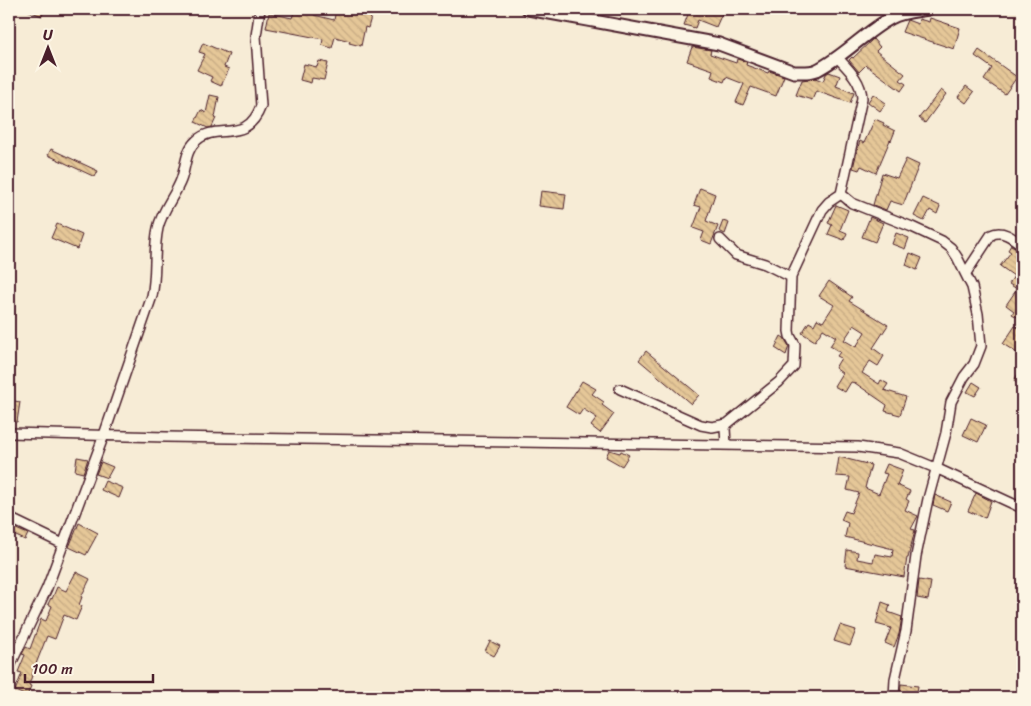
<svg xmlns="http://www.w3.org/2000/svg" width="1031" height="706" viewBox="0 0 1031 706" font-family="Sriracha,sans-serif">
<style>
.building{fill:url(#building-back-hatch);stroke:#4a1f2b;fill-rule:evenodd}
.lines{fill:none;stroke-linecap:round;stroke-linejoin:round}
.minor-casing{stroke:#4a1f2b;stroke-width:12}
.tertiary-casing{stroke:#4a1f2b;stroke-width:15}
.minor{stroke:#fcf5e5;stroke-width:9}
.tertiary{stroke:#fcf5e5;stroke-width:11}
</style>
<defs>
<pattern id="building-back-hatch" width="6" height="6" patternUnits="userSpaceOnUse" patternTransform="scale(1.25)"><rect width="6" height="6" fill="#e5c798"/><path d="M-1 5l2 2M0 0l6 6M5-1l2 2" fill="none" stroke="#c6aa83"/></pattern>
</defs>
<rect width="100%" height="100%" fill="#f7ecd6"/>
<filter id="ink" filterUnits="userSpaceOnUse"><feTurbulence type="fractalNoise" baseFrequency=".02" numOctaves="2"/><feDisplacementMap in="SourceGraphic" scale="10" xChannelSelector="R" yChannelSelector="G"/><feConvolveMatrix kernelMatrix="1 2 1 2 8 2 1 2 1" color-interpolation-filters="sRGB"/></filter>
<g filter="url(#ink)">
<path class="building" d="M24 9H45L42 16Z
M295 9H315L314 15 334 20 336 9 355 11 356 9 373 10 368 28 365 27 361 46 349 43 350 41 335 37 332 48 322 45 323 39 266 28 269 13 292 18Z
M690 9H724L716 27 698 20 695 28 684 25Z
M930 18 960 28 954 49 902 32 907 20 918 24 919 19 929 22Z
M873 39 880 47 876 51 905 74 900 80 906 84 901 91 866 65 859 72 849 60 852 57 853 58Z
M203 43 229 54 224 67 229 69 221 86 210 81 212 77 197 70 205 54 199 52Z
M692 47 711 50 710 54 736 63 737 59 747 62 746 65 768 73 769 71 784 76 776 96 751 87 743 105 736 102 744 84 726 77 724 82 711 77 713 70 687 61Z
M979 50 1017 77 1005 94 984 80 992 68 975 56Z
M319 61 328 63 324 80 312 78 311 83 300 80 304 64 317 67Z
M829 72 840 76 836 86 854 93 850 103 816 91 812 100 796 95 802 80 815 78 823 81 826 74Z
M966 86 974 92 966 103 958 97Z
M941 90 946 94 925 123 919 118Z
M873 94 886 103 880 111 868 102Z
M210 95 219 97 215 117 216 118 212 127 208 128 195 122 201 110 206 113Z
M875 119 884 123 883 125 895 131 891 141 890 140 876 173 861 166 859 170 853 168 858 147 860 141 864 143Z
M51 149 98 171 95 177 48 155Z
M906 159 919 165 903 205 890 201 886 210 873 205 882 173 897 178Z
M700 188 715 194 706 221 718 226 711 244 701 240 704 232 693 228 701 207 694 205Z
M541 191 566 194 564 209 539 206Z
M923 198 940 206 937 214 930 210 924 221 914 216Z
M836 205 848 210 840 230 847 233 844 240 828 234 832 225 828 223Z
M870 217 883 223 875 242 862 237Z
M723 221 729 223 725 234 719 231Z
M57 224 82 235 77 249 51 238Z
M896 233 909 238 905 249 892 244Z
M1011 245 1022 251V313L1019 318 1012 314 1014 311 1006 305 1017 289 1009 284 1014 276 1000 266 1011 252 1008 250Z
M910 253 922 258 917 270 906 265Z
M829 281 852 297 849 301 888 325 873 348 884 356 878 366 870 361 862 373 879 384 881 380 888 384 884 390 906 397 900 415 885 411 887 405 855 383 851 382 845 392 834 386 842 373 835 368 841 358 837 356 840 352 830 346 836 337 823 329 815 341 802 333 809 322 814 325 817 319 823 322 834 305 819 296ZM854 325 865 332 856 347 844 340Z
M1015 326 1022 330V356L1003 344Z
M781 336 784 338 789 346 786 355 775 348Z
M646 351 699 395 691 404 639 360Z
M1022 366V386L1014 381Z
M582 381 596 389 592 394 604 402 602 405 614 414 600 433 591 426 597 418 583 409 579 415 566 407Z
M973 382 981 387 975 396 967 392Z
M9 400 20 402 17 422 9 421Z
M971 418 986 425 978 442 963 435Z
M609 450 620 453 621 451 629 455 622 466 606 457Z
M77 457 88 459 83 473 75 471Z
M839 457 871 465 865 488 879 494 887 474 883 473 887 464 903 470 897 485 910 491 906 499 909 501 905 510 918 516 911 529 915 530 908 558H907L904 577 845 566 847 550 858 552 857 559 873 562 875 554 892 557 893 549 845 537 848 523 841 520 845 511 851 513 859 493 847 490 850 477 836 476Z
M101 462 113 467 107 478 96 474Z
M105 481 123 488 119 498 101 490Z
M976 493 991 501 985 518 968 511Z
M935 495 951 502 947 511 933 505Z
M79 523 98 533 86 555 69 547Z
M9 526 28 534 25 540 9 533Z
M76 572 90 579 81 597H82L79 605 82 606 76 620 64 615 55 639 47 636 34 669 29 685 31 686 27 696 15 691 22 673 18 672 25 655 22 654 26 647 30 649 41 619 46 621 52 606 48 604 51 598 52 599 57 587 66 591Z
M919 580 931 582 928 600 917 598Z
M882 602 890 605 888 612 902 617 899 634 894 647 885 643 891 628 876 624Z
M840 625 856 630 850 646 834 641Z
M490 641 500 646 494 656 485 651Z
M901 684 918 686 916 697H900Z"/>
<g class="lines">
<g class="minor-casing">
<path id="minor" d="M837 57C848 69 861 80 862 98L841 194 852 203 912 227 942 241 951 248 957 257 972 287 978 314 981 346 974 364 964 377 951 402 946 433 928 499 916 556 906 631 895 679 894 697
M720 239 736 255 765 264 791 277
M966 273 991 235C1002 229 1013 238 1022 245
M620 389 701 425 712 427 727 424
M9 433 166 437 858 447 899 453 938 469 1022 508
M726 445 725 428 727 424 779 382 794 366 795 345 790 336 789 331 791 277 822 210 829 202 841 194
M9 518 63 544
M9 668 47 588 104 435 152 296C157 273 153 250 158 228 162 210 175 196 181 180 186 167 185 151 196 141 217 121 246 146 261 106L256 36 260 9"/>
</g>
<g class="tertiary-casing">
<path id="tertiary" d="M528 9 719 44 794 72C802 72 810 73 817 70 843 57 864 33 891 18 901 12 917 11 928 9"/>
</g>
<use href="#minor" class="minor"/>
<use href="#tertiary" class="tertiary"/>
</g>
</g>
<rect width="1031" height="706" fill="none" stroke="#fcf5e5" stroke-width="30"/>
<rect x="15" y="15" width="1001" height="676" fill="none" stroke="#4a1f2b" stroke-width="2" filter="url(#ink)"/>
<g transform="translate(48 48)" stroke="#fcf5e5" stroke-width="4" paint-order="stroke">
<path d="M0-4L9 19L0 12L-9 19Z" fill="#4a1f2b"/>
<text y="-8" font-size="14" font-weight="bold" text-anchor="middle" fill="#4a1f2b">U</text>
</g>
<path d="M25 674v8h128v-8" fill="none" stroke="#4a1f2b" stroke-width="2.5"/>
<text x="32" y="674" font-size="15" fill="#4a1f2b" stroke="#fcf5e5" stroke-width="4" paint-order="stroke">100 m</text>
</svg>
